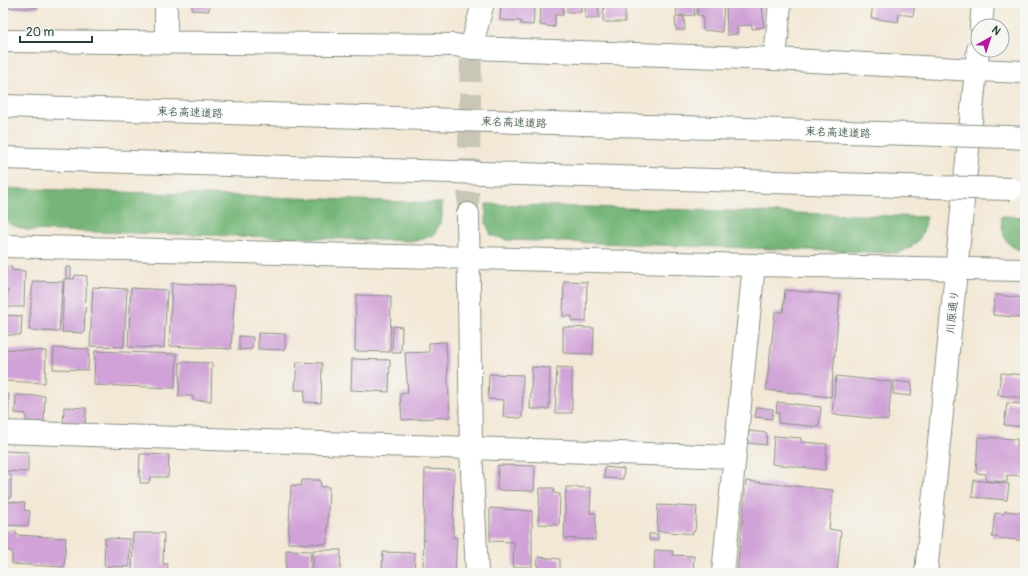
<svg xmlns="http://www.w3.org/2000/svg" width="1028" height="576" viewBox="0 0 1028 576" font-family="Pangolin,'Klee One',sans-serif">
<style>
.forest{fill:#75b678;stroke:#4a7a56}
.building{fill:#d0a2d7}
.lines{fill:none;stroke-linecap:round;stroke-linejoin:round}
.street-tunnel{stroke:#c9c6b6;stroke-width:22;stroke-dasharray:22 11;stroke-linecap:butt}
.street-casing{stroke:#899285;stroke-width:24}
.secondary-casing{stroke:#899285;stroke-width:24}
.highway-casing{stroke:#899285;stroke-width:24}
.street{stroke:#fff;stroke-width:22}
.secondary{stroke:#fff;stroke-width:22}
.highway{stroke:#fff;stroke-width:22}
.highway-bridge-casing{stroke:#899285;stroke-width:24;stroke-linecap:butt}
.highway-bridge{stroke:#fff;stroke-width:22}
.labels{text-anchor:middle;stroke-width:3;stroke-linejoin:round;paint-order:stroke}
.street-label{font-size:11px;fill:#1f3d34;stroke:#f6f6f2}
</style>
<rect width="100%" height="100%" fill="#f6f6f2"/>
<filter id="ink" filterUnits="userSpaceOnUse"><feTurbulence type="fractalNoise" baseFrequency=".025" numOctaves="2"/><feDisplacementMap in="SourceGraphic" scale="8" xChannelSelector="R" yChannelSelector="G"/><feConvolveMatrix kernelMatrix="1 2 1 2 8 2 1 2 1" color-interpolation-filters="sRGB"/></filter>
<filter id="wash" filterUnits="userSpaceOnUse"><feTurbulence type="fractalNoise" baseFrequency=".012" numOctaves="4" result="noise"/><feDisplacementMap in="SourceGraphic" scale="16" xChannelSelector="R" yChannelSelector="G"/><feGaussianBlur stdDeviation="0.9" result="paint"/><feColorMatrix in="noise" values="0 0 0 0 0 0 0 0 0 0 0 0 0 0 0 0 0 1.4 0 .05"/><feComposite in="paint" operator="in"/></filter>
<g filter="url(#wash)">
<rect width="100%" height="100%" fill="#f3e8d6"/>
<path class="forest" d="M3 188 442 203V219L434 235 416 241 27 230 9 224 3 214Z
M486 204 927 217C922 237 920 244 899 253L507 240 491 235 486 223Z
M1001 216 1025 217V252C1002 244 1004 238 1001 216Z"/>
<g id="blocks">
<path class="building" d="M4 3H39L38 8H4Z
M123 3H146V6L123 7Z
M192 3H209V11L192 10Z
M501 3H535L533 25 521 24V21L500 20Z
M541 3H563V15H555V27L540 25Z
M567 3H581V12H567Z
M585 3H598L599 18H585Z
M604 3H625V22H603Z
M676 3H694L695 15 677 16Z
M698 3H724L722 32 703 30V16L697 15Z
M726 3H762L764 27 752 29V25L737 26V34L727 35Z
M873 3H915L913 16 899 14 898 22 871 18Z
M929 3H943V6Z
M675 17H684L685 30H676Z
M3 266 12 267 11 270 25 271 24 307H7L8 290H3Z
M66 267H71V278H66Z
M75 275 87 276 84 333 62 332 64 279H74Z
M33 281 63 282 59 332 29 330Z
M564 281 587 282 586 322 572 321V316H563Z
M172 283 235 286 231 349 169 346Z
M93 287 127 289 124 347 90 346Z
M131 288 167 290 164 348 128 347Z
M785 290 840 295 831 397 766 390 775 312H783Z
M356 295 391 296 390 352 355 351Z
M995 295 1025 298 1024 318 993 315Z
M3 315 22 316 21 335H3Z
M393 326 402 327 401 353H392Z
M563 327 594 328 593 354 563 353Z
M258 333 285 334V350L258 349Z
M239 336 253 337 252 349 239 350Z
M446 342 450 417 402 420 400 394 408 393 405 353 429 352V343Z
M54 348 89 349 88 370 53 369Z
M3 349 46 351 45 383 3 381Z
M95 351 177 354 175 388 94 385Z
M352 359 390 360 389 392 351 390Z
M180 362 212 363 211 401 193 400V396H179Z
M297 362 322 363 321 403 304 402 305 390H295Z
M532 367 550 368 549 409H530Z
M557 367 572 368V413H555Z
M1001 373 1025 375V398L998 395Z
M489 374 523 375 522 418 503 417 504 400 488 399Z
M836 376 892 382 888 420 832 414Z
M894 381 912 383 911 396 893 394Z
M3 394H9L8 420H3Z
M16 395 45 396 44 422 26 421V414L15 413Z
M777 402 821 407 819 427 778 423 779 413H776Z
M1007 403 1025 404V427L1004 425Z
M64 407 86 408 85 428 63 427Z
M757 407 773 409 772 419 755 417Z
M749 431 767 433 766 445 748 443Z
M774 436 801 438V442L827 444 825 470 772 464Z
M978 437 1017 439V446L1025 447V476L1007 475V482L986 481V474L976 473Z
M3 451 28 452V472L3 471Z
M140 454 169 455 168 477H150L149 483H140V477H139Z
M498 465 535 466 534 491 497 490Z
M605 467 624 469 623 479 604 478Z
M425 469 454 470 453 538 457 537 455 573H423Z
M3 475H11V498H3Z
M302 480H320L321 487H329L327 544 288 543 291 485 301 486Z
M974 480 1009 484 1007 500 972 497Z
M746 481 833 490 829 529 841 531 837 573H737Z
M566 487 591 488 590 513H596L595 540 564 538Z
M540 488H554V493L560 494 559 525 538 524Z
M3 501 25 503 24 510 30 511 28 526 3 525Z
M658 505 697 507 695 531H693V534L657 531Z
M490 508 532 511V567H513L514 542 490 541Z
M1005 511 1025 513V541L992 537 995 513 1004 514Z
M3 530 16 531V535L66 538 64 567 12 564V551L3 550Z
M133 533H164L163 564H168L167 573H132Z
M649 534H658V540H649Z
M105 538 130 539 129 567 104 566Z
M286 550 311 551 310 573H286Z
M313 550H341L340 573H313Z
M655 550 673 551 672 555 694 556 693 573H654Z
M383 552 415 553 414 573H382Z
M538 557 560 559V573H537Z"/>
</g>
</g>
<g filter="url(#ink)">
<use href="#blocks" fill-opacity="0" stroke="#899285" stroke-width="1"/>
<g class="lines">
<path class="street-tunnel" d="M468 214 471 48"/>
<g class="street-casing">
<path id="street" d="M166 3V43
M3 41 455 45 471 48 775 59 976 70 1025 72
M471 48 483 3
M775 59 780 3
M468 214 471 449 477 573
M3 246 754 265 1025 270
M3 432 734 457
M723 573 754 265"/>
</g>
<g class="secondary-casing">
<path id="secondary" d="M981 26 983 3
M926 573 978 50"/>
</g>
<g class="highway-casing">
<path id="highway" d="M3 106 943 135
M1009 137 1025 138
M3 158 934 187"/>
</g>
<use href="#street" class="street"/>
<use href="#secondary" class="secondary"/>
<use href="#highway" class="highway"/>
<g class="highway-bridge-casing">
<path id="highway-bridge" d="M943 135 1009 137
M934 187 1011 189"/>
</g>
<use href="#highway-bridge" class="highway-bridge"/>
</g>
</g>
<g class="labels">
<g class="street-label">
<text transform="translate(190 112) rotate(2)" y="4">東名高速道路</text>
<text transform="translate(514 122) rotate(2)" y="4">東名高速道路</text>
<text transform="translate(838 132) rotate(2)" y="4">東名高速道路</text>
<text transform="translate(952 312) rotate(-84)" y="4">川原通り</text>
</g>
</g>
<rect width="1028" height="576" fill="none" stroke="#f6f6f2" stroke-width="16"/>
<g transform="translate(990 38) rotate(39)"><circle r="19" fill="#f6f6f2" stroke="#a0aca6"/>
<path d="M0-3L7 15L0 10L-7 15Z" fill="#b5179e"/>
<text y="-6" font-size="11" font-weight="bold" text-anchor="middle" fill="#1f3d34">N</text>
</g>
<path d="M20 36v6h72v-6" fill="none" stroke="#1f3d34" stroke-width="2"/>
<text x="26" y="36" font-size="12" fill="#1f3d34" stroke="#f6f6f2" stroke-width="3" paint-order="stroke">20 m</text>
</svg>
